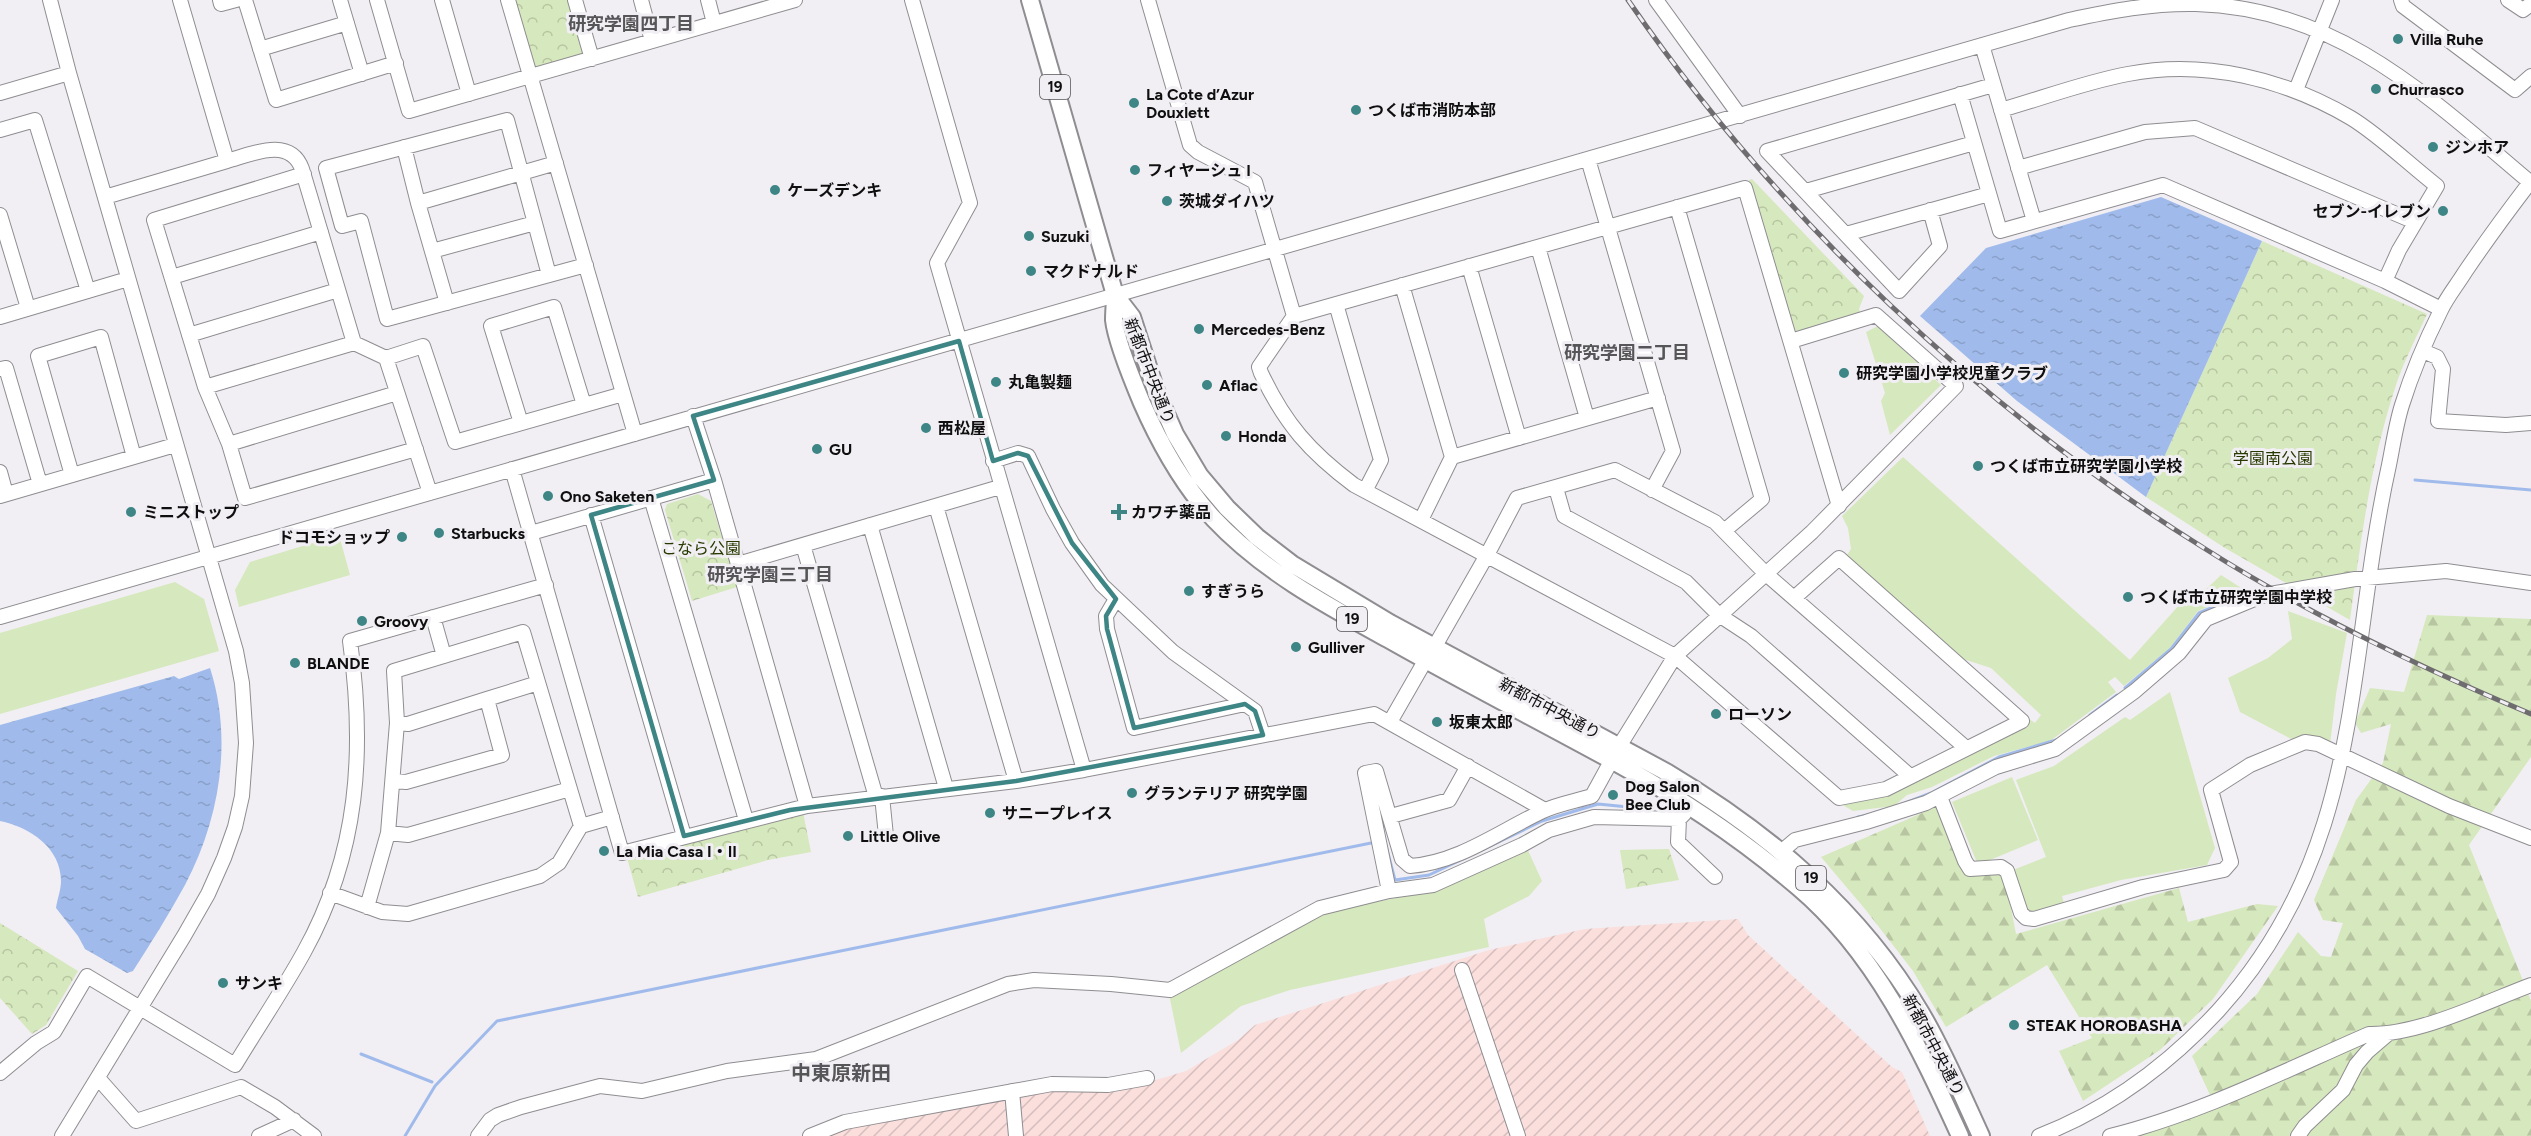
<svg xmlns="http://www.w3.org/2000/svg" width="2531" height="1136" viewBox="0 0 2531 1136" font-family="Figtree,'Noto Sans JP',sans-serif">
<style>
.industrial{fill:url(#industrial-furrows)}
.grass{fill:#d6e8bd}
.forest{fill:url(#forest-firs)}
.park{fill:url(#park-crowns)}
.water{fill:url(#water-ripples)}
.lines{fill:none;stroke-linecap:round;stroke-linejoin:round}
.stream{stroke:#a0bbeb;stroke-width:3}
.minor-casing{stroke:#8f8d91;stroke-width:16}
.major-casing{stroke:#8f8d91;stroke-width:20}
.minor{stroke:#fff;stroke-width:14}
.major{stroke:#fff;stroke-width:16}
.rail-casing{stroke:#6e6c6f;stroke-width:5}
.rail{stroke:#f1eff3;stroke-width:3;stroke-dasharray:9;stroke-linecap:butt}
.marked{fill:none;stroke:#3e8686;stroke-width:4.5;stroke-linejoin:round}
.poi-dot{fill:#3e8686;stroke:#f1eff3;stroke-width:2}
.labels{text-anchor:middle;stroke-width:6;stroke-linejoin:round;paint-order:stroke}
.shield{fill:#f1eff3;stroke:#545254;stroke-width:1.5}
.shield-label{font-size:15px;font-weight:bold;fill:#100f10}
.poi-label{font-size:16px;font-weight:bold;fill:#100f10;stroke:#f1eff3;text-anchor:start}
.street-label{font-size:16px;fill:#100f10;stroke:#f1eff3}
.park-label{font-size:16px;fill:#283a00;stroke:#f1eff3}
.neighbourhood-label{font-size:18px;font-weight:bold;fill:#565558;stroke:#f1eff3}
.quarter-label{font-size:20px;font-weight:bold;fill:#565558;stroke:#f1eff3}
</style>
<defs>
<pattern id="industrial-furrows" width="10" height="10" patternUnits="userSpaceOnUse" patternTransform="scale(1.5)"><rect width="10" height="10" fill="#fadfdd"/><path d="M-1 1l2-2M0 10L10 0M9 11l2-2" fill="none" stroke="#d5bebd"/></pattern>
<pattern id="forest-firs" width="22" height="20" patternUnits="userSpaceOnUse" patternTransform="scale(1.5)"><rect width="22" height="20" fill="#d6e8bd"/><path d="M5 1l3.5 6h-7zM16 11l3.5 6h-7z" fill="#b7c6a1"/></pattern>
<pattern id="park-crowns" width="20" height="18" patternUnits="userSpaceOnUse" patternTransform="scale(1.5)"><rect width="20" height="18" fill="#d6e8bd"/><path d="M2 6a3 3 0 1 1 6 0M12 15a3 3 0 1 1 6 0" fill="none" stroke="#b7c6a1"/></pattern>
<pattern id="water-ripples" width="26" height="14" patternUnits="userSpaceOnUse" patternTransform="scale(1.5)"><rect width="26" height="14" fill="#a0bbeb"/><path d="M2 4q2-2 4 0t4 0M15 11q2-2 4 0t4 0" fill="none" stroke="#89a0c8"/></pattern>
</defs>
<rect width="100%" height="100%" fill="#f1eff3"/>
<path class="industrial" d="M1738 919 1748 935 1892 1067 1902 1072 1930 1136H823L840 1128 1049 1092H1116L1186 1071 1238 1040 1255 1025 1489 950 1585 929Z"/>
<path class="grass" d="M1878 326 1941 385 1890 435 1881 401 1885 393 1866 332Z
M1903 457 2130 660 2189 594 2196 599 2221 575 2246 591 2198 611 2170 648 2124 686 2115 677 2108 682 2116 692 2050 741 1994 756 1932 787 1907 795 1894 806 1853 811 1841 804 1881 796 2029 719 2035 723 2041 715 1991 668 1960 658 1845 558 1851 549 1848 528 1842 516Z
M339 535 350 575 239 607 235 590 250 562Z
M175 582 204 599 219 651 0 714V633Z
M2288 611 2347 633 2336 694 2330 744 2295 741 2240 712 2228 678 2268 658 2292 639Z
M2170 692 2215 848 2207 865 2121 880 2062 896 2064 903 2029 912 2013 870 2046 857 2016 780 2054 766 2125 717 2130 720Z
M2012 777 2038 840 1978 865 1952 802Z
M1526 846 1542 881 1529 896 1484 919 1489 947 1290 990 1241 1006 1181 1053 1169 994 1322 913 1435 890Z"/>
<path class="forest" d="M2427 615 2531 619V757L2469 845 2531 1001V1136H2129L2216 1108 2192 1056 2257 994 2298 932 2321 956 2331 957 2343 923 2323 920 2314 900 2356 800 2383 763 2391 724 2361 733 2355 723 2370 688 2404 692Z
M1938 806 1964 870 1974 876 2000 873 2008 893 2016 934 2179 888 2188 922 2257 904 2278 906 2213 999 2160 1050 2083 1101 2059 1051 2092 1038 2047 965 1946 1027 1913 971 1865 909 1821 857Z"/>
<path class="park" d="M514 0H571L587 52 583 57 534 69Z
M1752 179 1864 296 1859 309 1861 315 1793 335 1749 180Z
M2262 241 2427 314C2417 336 2405 359 2397 382 2371 459 2361 539 2350 620L2225 548 2146 497Z
M698 494 711 501 737 587 692 601 665 510 667 504Z
M803 812 811 852 768 860 638 897 627 858Z
M1669 849 1679 880 1626 889 1620 850Z
M0 923 78 971 46 1025 32 1034 0 998Z"/>
<path class="water" d="M2161 197 2262 241 2146 497 2017 401 1920 316 1986 248Z
M210 668C233 739 220 819 185 885 169 914 151 943 133 971L127 973 85 949 78 936 56 908C57 900 61 890 61 881 61 848 30 827 0 821V725L174 676 179 679Z"/>
<g class="lines">
<path class="stream" d="M2415 480 2531 490
M2125 688 2171 649 2199 613 2246 593
M2090 715 2117 695
M1900 805 1931 793 1999 757 2056 740
M1858 817 1868 815
M1385 842 1395 880 1429 875 1465 858
M1484 849 1542 821 1598 804 1638 808
M361 1054 432 1082
M405 1136 435 1086 497 1021 1376 842"/>
<g class="minor-casing">
<path id="minor" d="M50 0 69 73 236 651 242 683 246 743 242 796 235 827 224 858 208 894 184 936 62 1136
M180 0 227 161C252 154 290 136 302 169L354 343 386 358 423 346 455 442 623 394
M220 0 221 4 236 0
M245 0 276 100 396 63
M340 0 362 74
M377 0 409 111 795 0
M442 0 469 94
M508 0 635 434
M575 0 592 59
M641 0 652 41
M708 0 714 23
M912 0 970 203 937 263 1084 770
M1148 0 1190 145 1198 152 1255 182 1294 316 1259 367 1261 373C1285 424 1310 452 1354 485L1675 656 1839 798 1886 789 2022 721 1839 558 1794 598
M1656 0 1740 116
M2401 0 2403 6 2515 90 2531 76
M2508 0 2523 10 2531 4
M1982 45 2034 221
M260 49 347 23
M2296 90 2332 0
M0 93 69 73
M1960 94 2000 231 2163 185 2385 281 2441 309
M2001 110C2043 98 2085 82 2128 74 2204 59 2285 79 2351 118 2379 135 2410 165 2437 186L2399 250 2385 281
M0 130 35 120 88 291
M404 147 418 203
M1588 159 1673 451 1652 490
M2018 168 2145 132 2195 128 2415 222
M1806 191 1974 143
M105 197 227 161
M1677 207 1762 499 1724 531
M1930 210 1940 246 1899 291 1767 151 1993 85
M0 215 28 308
M1846 234 1989 194
M1538 247 1587 418
M432 251 535 223
M1469 266 1519 438
M549 275 507 120 326 168 342 226 361 221 387 319 586 265
M172 277 321 232
M1402 285 1452 457 1421 520
M447 303 418 203 556 163
M1336 304 1381 460 1365 491
M1294 316 1745 188 1839 506
M0 317 128 279
M189 335 338 290
M354 343 205 387 229 444 245 498 416 449
M2423 351 2437 357 2443 369 2438 421 2506 425 2531 423
M386 358 430 493
M0 369 6 368 40 484
M205 387 154 220 304 174
M693 416 714 480 807 806 1016 781 1084 770 1374 714 1545 810
M521 423 491 326 554 307 584 405
M229 444 397 393
M1452 457 1658 398
M993 461 1018 453 1028 456 1053 509 1072 543 1102 585 1173 652 1255 711 1263 735
M512 469 622 853 807 806
M0 472 6 494
M72 475 38 356 101 337 134 457
M1556 488 1564 516 1686 582 1719 615 1751 636 1910 776
M0 496 175 445
M651 498 746 820
M936 506 1016 781
M591 515 684 836
M870 525 946 788
M531 533 714 480
M803 545 876 797
M738 564 1000 487
M1116 599 1106 616 1107 629 1134 728 1245 704
M0 617 2069 20C2111 11 2152 3 2196 4 2338 8 2429 97 2531 183
M433 617 444 656
M1435 646 1487 555 1517 498 1615 470 1715 522 1765 573 1966 748
M487 699 538 683
M1390 722 1425 661
M394 781 406 782 502 755 487 699 408 724 397 723
M882 796 886 836
M1940 797 1965 861 1970 869 2001 867 2007 871 2021 913 2026 918 2034 919 2143 887 2224 870 2231 862 2211 790 2250 765 2305 742 2318 744 2449 806 2531 838
M1684 814 1679 819 1678 842 1715 877
M1391 816 1449 800 1468 766
M388 833 408 835 570 789
M1782 851 1795 840 1866 822 1926 803 1996 767 2055 749 2135 691 2179 653 2206 619 2264 595 2355 579 2446 571 2531 583
M1389 891 1365 773 1376 771 1402 859 1410 866C1458 863 1500 831 1543 811 1558 804 1576 801 1592 796L1620 745 1675 656 1812 532 1956 386 1876 315 1791 341
M330 893 382 912 408 914 540 876 559 863 581 826 612 817
M367 907 388 833 397 723 394 671 523 632 581 826
M1462 970 1518 1136
M0 1073 36 1043 54 1032 87 976 235 1065C258 1027 283 990 304 952 359 853 365 750 350 641L546 585
M98 1078 136 1121 241 1087 275 1107 314 1136
M1012 1091 1016 1136
M259 1136 294 1120
M478 1136 490 1120 498 1115 521 1107 600 1086 642 1091 727 1071 816 1059 1008 984 1034 980 1111 984 1170 990 1320 908 1389 891 1433 885 1522 845 1549 830 1594 817 1679 819
M810 1136 845 1122 1052 1084 1108 1085 1147 1078
M2039 1136C2109 1109 2167 1066 2218 1011 2366 848 2345 664 2389 465 2393 445 2396 424 2402 405 2412 373 2426 340 2441 310 2447 297 2457 285 2465 272 2486 241 2508 211 2531 181
M2110 1136C2199 1114 2284 1071 2369 1034 2419 1035 2483 1003 2531 985
M2298 1136 2305 1126 2343 1090 2356 1065 2367 1052 2388 1034"/>
</g>
<g class="major-casing">
<path id="major" d="M1030 0 1115 295C1115 303 1114 312 1114 320 1116 339 1134 384 1142 403 1160 444 1183 485 1214 519 1263 571 1326 605 1388 639 1462 681 1538 720 1613 761 1679 797 1741 838 1798 887 1875 952 1919 1046 1960 1136
M1115 295 1132 317 1156 391 1175 434 1200 476 1227 508 1257 537 1292 564 1390 623 1668 773C1770 834 1860 910 1921 1013 1944 1052 1962 1095 1981 1136"/>
</g>
<use href="#minor" class="minor"/>
<use href="#major" class="major"/>
<g class="rail-casing">
<path id="rail" d="M1628 0C1777 217 1983 411 2207 550 2310 615 2419 667 2531 714"/>
</g>
<use href="#rail" class="rail"/>
</g>
<path class="marked" d="M959 341 993 461 1018 453 1028 456 1072 543 1116 599 1106 616 1107 629 1134 728 1245 704 1255 711 1263 735 1016 781 790 810 684 836 591 515 714 480 693 416Z"/>
<g class="poi-dot">
<circle cx="2398" cy="39" r="6"/>
<circle cx="2376" cy="89" r="6"/>
<circle cx="1134" cy="103" r="6"/>
<circle cx="1356" cy="110" r="6"/>
<circle cx="2433" cy="147" r="6"/>
<circle cx="1135" cy="170" r="6"/>
<circle cx="775" cy="190" r="6"/>
<circle cx="1167" cy="201" r="6"/>
<circle cx="2443" cy="211" r="6"/>
<circle cx="1029" cy="236" r="6"/>
<circle cx="1031" cy="271" r="6"/>
<circle cx="1199" cy="329" r="6"/>
<circle cx="1844" cy="373" r="6"/>
<circle cx="996" cy="382" r="6"/>
<circle cx="1207" cy="385" r="6"/>
<circle cx="926" cy="428" r="6"/>
<circle cx="1226" cy="436" r="6"/>
<circle cx="817" cy="449" r="6"/>
<circle cx="1978" cy="466" r="6"/>
<circle cx="548" cy="496" r="6"/>
<circle cx="131" cy="512" r="6"/>
<path d="M1116 503h6v6h6v6h-6v6h-6v-6h-6v-6h6z"/>
<circle cx="439" cy="533" r="6"/>
<circle cx="402" cy="537" r="6"/>
<circle cx="1189" cy="591" r="6"/>
<circle cx="2128" cy="597" r="6"/>
<circle cx="362" cy="621" r="6"/>
<circle cx="1296" cy="647" r="6"/>
<circle cx="295" cy="663" r="6"/>
<circle cx="1716" cy="714" r="6"/>
<circle cx="1437" cy="722" r="6"/>
<circle cx="1132" cy="793" r="6"/>
<circle cx="1613" cy="795" r="6"/>
<circle cx="990" cy="813" r="6"/>
<circle cx="848" cy="836" r="6"/>
<circle cx="604" cy="851" r="6"/>
<circle cx="223" cy="983" r="6"/>
<circle cx="2014" cy="1025" r="6"/>
</g>
<g class="labels">
<g class="shield">
<rect x="1040" y="75" width="30" height="24" rx="4.5"/>
<rect x="1337" y="607" width="30" height="24" rx="4.5"/>
<rect x="1796" y="866" width="30" height="24" rx="4.5"/>
</g>
<g class="shield-label">
<text x="1055" y="92">19</text>
<text x="1352" y="624">19</text>
<text x="1811" y="883">19</text>
</g>
<g class="poi-label">
<text x="2410" y="45">Villa Ruhe</text>
<text x="2388" y="95">Churrasco</text>
<text x="1146" y="100">La Cote d’Azur<tspan x="1146" dy="18">Douxlett</tspan></text>
<text x="1368" y="116">つくば市消防本部</text>
<text x="2445" y="153">ジンホア</text>
<text x="1147" y="176">フィヤーシュ I</text>
<text x="787" y="196">ケーズデンキ</text>
<text x="1179" y="207">茨城ダイハツ</text>
<text x="2431" y="217" text-anchor="end">セブン-イレブン</text>
<text x="1041" y="242">Suzuki</text>
<text x="1043" y="277">マクドナルド</text>
<text x="1211" y="335">Mercedes-Benz</text>
<text x="1856" y="379">研究学園小学校児童クラブ</text>
<text x="1008" y="388">丸亀製麺</text>
<text x="1219" y="391">Aflac</text>
<text x="938" y="434">西松屋</text>
<text x="1238" y="442">Honda</text>
<text x="829" y="455">GU</text>
<text x="1990" y="472">つくば市立研究学園小学校</text>
<text x="560" y="502">Ono Saketen</text>
<text x="143" y="518">ミニストップ</text>
<text x="1131" y="518">カワチ薬品</text>
<text x="451" y="539">Starbucks</text>
<text x="390" y="543" text-anchor="end">ドコモショップ</text>
<text x="1201" y="597">すぎうら</text>
<text x="2140" y="603">つくば市立研究学園中学校</text>
<text x="374" y="627">Groovy</text>
<text x="1308" y="653">Gulliver</text>
<text x="307" y="669">BLANDE</text>
<text x="1728" y="720">ローソン</text>
<text x="1449" y="728">坂東太郎</text>
<text x="1625" y="792">Dog Salon<tspan x="1625" dy="18">Bee Club</tspan></text>
<text x="1144" y="799">グランテリア 研究学園</text>
<text x="1002" y="819">サニープレイス</text>
<text x="860" y="842">Little Olive</text>
<text x="616" y="857">La Mia Casa I・II</text>
<text x="235" y="989">サンキ</text>
<text x="2026" y="1031">STEAK HOROBASHA</text>
</g>
<g class="street-label">
<text transform="translate(1150 371) rotate(69)" y="6">新都市中央通り</text>
<text transform="translate(1550 708) rotate(28)" y="6">新都市中央通り</text>
<text transform="translate(1934 1045) rotate(62)" y="6">新都市中央通り</text>
</g>
<g class="park-label">
<text x="2273" y="464">学園南公園</text>
<text x="701" y="554">こなら公園</text>
</g>
<g class="neighbourhood-label">
<text x="631" y="30">研究学園四丁目</text>
<text x="1627" y="359">研究学園二丁目</text>
<text x="770" y="581">研究学園三丁目</text>
</g>
<g class="quarter-label">
<text x="841" y="1080">中東原新田</text>
</g>
</g>
</svg>
